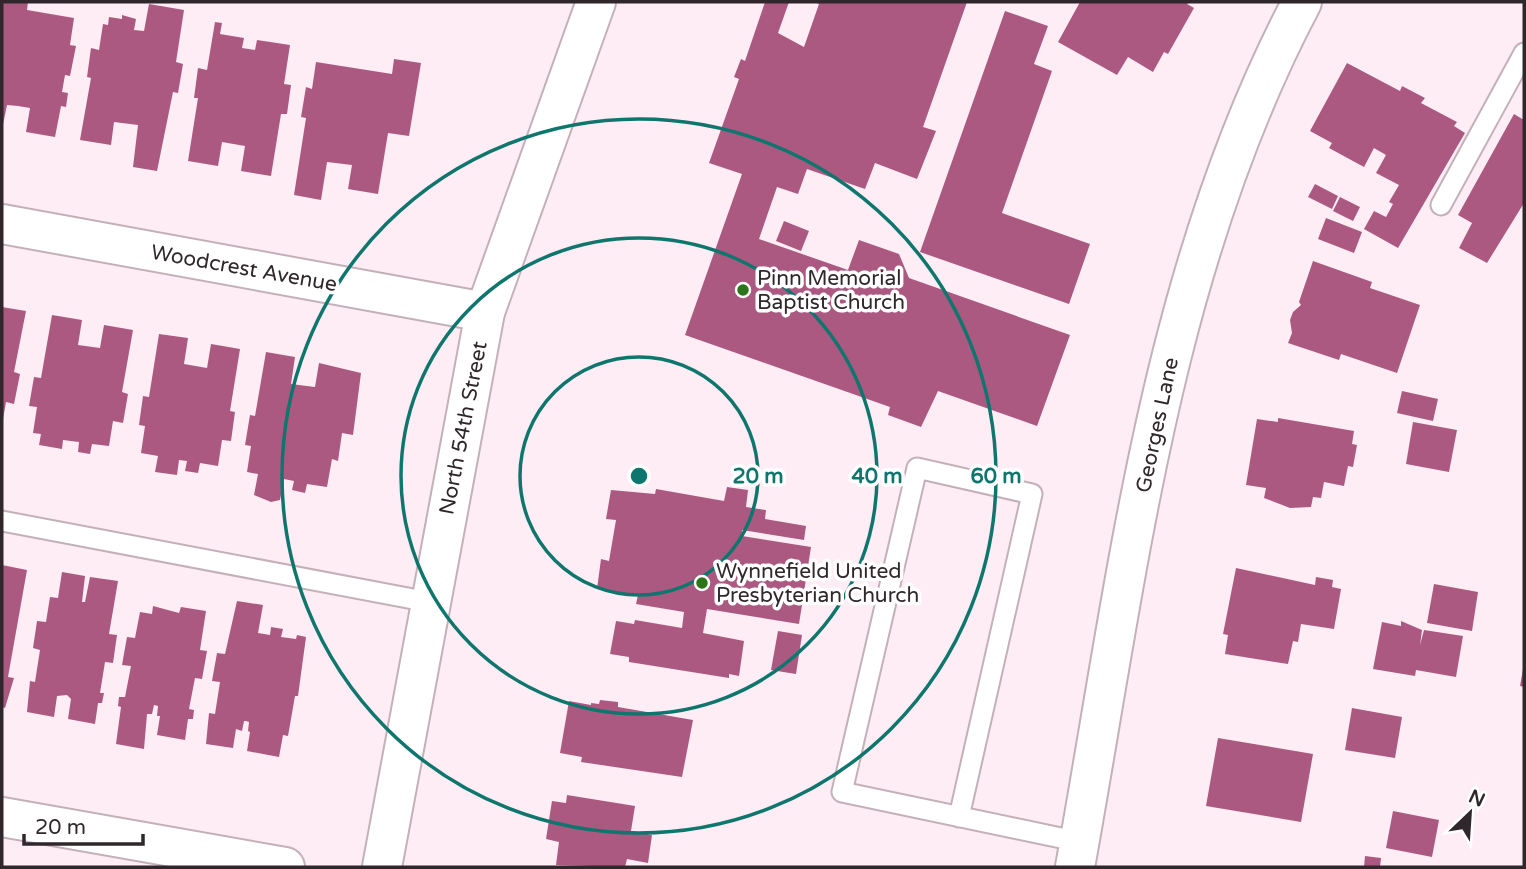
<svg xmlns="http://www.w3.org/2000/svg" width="1526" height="869" viewBox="0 0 1526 869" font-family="'Varela Round',sans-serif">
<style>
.building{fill:#ac5982}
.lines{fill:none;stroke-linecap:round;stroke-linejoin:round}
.lane-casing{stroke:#c4b0b9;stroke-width:23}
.street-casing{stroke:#c4b0b9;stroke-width:42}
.secondary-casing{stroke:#c4b0b9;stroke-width:42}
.lane{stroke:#fff;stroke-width:19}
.street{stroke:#fff;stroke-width:38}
.secondary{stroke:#fff;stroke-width:38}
.ring{fill:none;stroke:#0f766e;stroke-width:3.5}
.poi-dot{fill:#2c7519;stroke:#fff;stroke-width:2.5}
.labels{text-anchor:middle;stroke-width:7;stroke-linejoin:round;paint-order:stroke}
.street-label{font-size:21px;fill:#2f272b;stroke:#fff}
.poi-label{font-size:21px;fill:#2f272b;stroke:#fff;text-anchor:start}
.centre{fill:#0f766e;stroke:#fff;stroke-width:3.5}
.ring-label{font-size:21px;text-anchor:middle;font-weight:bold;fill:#0f766e;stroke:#fff;stroke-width:7;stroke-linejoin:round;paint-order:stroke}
</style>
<rect width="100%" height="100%" fill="#ffedf5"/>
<path class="building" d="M2 2H28L27 10 74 18 70 45 76 46 70 76 65 75 62 92 68 93 66 107 61 106 55 137 26 132 30 108 18 106 7 105 2 129Z
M765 2H789L778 33 804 47 819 4 814 2H967L923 127 936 131 917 179 875 163 865 189 807 169 798 194 777 187 759 239 848 270 859 240 899 254 909 278 1070 335 1037 426 938 391 921 427 888 415 890 407 685 335 742 174 709 163 739 79 734 77 741 59 745 61Z
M1080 2H1189L1187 4 1194 8 1168 54 1164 52 1153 72 1128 57 1117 75 1058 42Z
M149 4 184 10 176 62 183 64 178 93 173 92 157 171 133 167 138 125 114 122 111 145 80 140 91 78 87 77 91 48 99 50 103 24 108 25 109 17 122 19V15L136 19 134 30 144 31Z
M1005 11 1048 26 1034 64 1052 71 1002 213 1090 244 1069 304 920 252Z
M215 22 222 23 220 34 244 38 242 48 255 50 257 40 290 45 284 84 291 85 287 114H281L271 176 241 171 245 146 222 142 218 166 188 161 198 98H194L198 68 207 70Z
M394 59 421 63 409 136 388 133 378 194 348 189 352 165 327 162 321 200 294 195 306 118 301 117 306 87 312 89 316 62 392 74Z
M1347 63 1400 91 1402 86 1425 98 1421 103 1457 122 1454 126 1465 133 1398 248 1364 229 1374 211 1386 217 1393 204 1389 202 1399 185 1376 173 1386 155 1374 148 1364 167 1329 148 1332 143 1310 131Z
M1514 114 1524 120V203L1487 263 1459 248 1472 223 1458 215Z
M1315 184 1338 196 1332 209 1308 197Z
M1340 197 1360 207 1353 221 1333 211Z
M1326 218 1362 232 1354 253 1318 239Z
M784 221 809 231 801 251 776 241Z
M1313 261 1372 282 1370 288 1420 305 1397 373 1341 354 1339 360 1288 343 1292 333 1290 320 1293 312 1301 305 1299 302Z
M2 307 26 311 14 372 20 374 14 404 6 402 3 419Z
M52 315 82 320 78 345 100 348 104 325 133 330 122 392 128 394 123 423 113 421 109 446 92 444 90 454 78 452 79 442 63 440 62 449 39 445 41 434 33 433 37 407 29 406 34 377 41 378Z
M159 334 188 338 184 364 207 368 211 344 240 349 230 411 235 412 231 441 222 440 218 466 200 463 198 473 185 471 187 461 179 460 177 475 155 472 158 456 141 453 145 426 139 425 143 396 149 397Z
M266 352 295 357 291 384 315 387 319 363 361 373 353 435 342 433 338 461 332 459 327 487 307 484 305 493 292 490 294 481 284 479 280 500 271 502 254 495 258 474 247 472 251 446 245 445 250 415 255 416Z
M1402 391 1438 399 1433 421 1397 413Z
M1278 418 1354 431 1352 444 1357 445 1353 467 1348 466 1344 486 1324 482 1321 498 1313 497 1311 507 1290 508 1264 498 1266 488 1246 485 1257 419 1278 422Z
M1413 422 1457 430 1449 472 1406 464Z
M727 487 748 490 746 507 766 510 765 519 806 526 804 540 742 530V536L811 547 799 624 707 609 703 633 744 641 739 676 729 674V678L629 662V657L610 654 616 621 634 624 635 620 682 628 684 612 636 604 638 595 597 589 601 559 609 561 616 520 606 519 611 490 655 494 656 489 724 501Z
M2 565 27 570 8 677 14 678 5 708 2 707Z
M1236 568 1315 585 1316 577 1333 580 1332 587 1341 589 1334 629 1301 624 1298 642 1293 641 1288 664 1225 654 1228 635 1223 634Z
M62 572 85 576 82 602H85L90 577 118 581 109 634 117 635 113 663 105 662 100 693H104L102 703H98L95 724 68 719 71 699 67 695 57 696 54 717 27 712 30 681 35 682 40 650 33 648 37 621 46 622 50 597 58 598Z
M1434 584 1478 592 1472 631 1427 623Z
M237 601 263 605 258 633 270 635 271 627 283 629 281 637 296 639 297 635 306 637 298 696H295L288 736 283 735 279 757 247 751 250 732 248 731 249 722 246 721H244L242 731 236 729 233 748 206 744 209 713 215 714 220 682 212 681 217 653 225 654Z
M153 606 179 613 181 607 206 611 200 650 207 651 202 679 195 678 189 709 194 710 193 719H188L185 740 157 735 160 716H157L158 706 154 705 152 714H147L144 749 116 744 121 707 118 706 119 697H125L131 666 122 665 127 637 135 638 140 612 152 614Z
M1401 621 1422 630 1420 645 1424 630 1463 636 1456 677 1416 670 1415 676 1373 669 1382 622 1401 626Z
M778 631 802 635 796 674 771 670Z
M1523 669 1524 670V687L1520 686Z
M600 700 618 702V707L693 720 682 777 581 762 582 757 560 753 569 701 591 705V703L599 704Z
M1352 708 1402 717 1395 758 1345 750Z
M1218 738 1313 754 1301 822 1206 806Z
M567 795 635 806 631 831 652 835 648 863 627 859 625 867 556 865 559 842 546 839 552 801 566 803Z
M1393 811 1439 820 1432 857 1386 848Z
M1365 856 1381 858 1380 867H1364Z"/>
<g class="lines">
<g class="lane-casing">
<path id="lane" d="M1441 205 1524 53
M2 521 429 602
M959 817 1032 494 917 468 842 792 1080 842"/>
</g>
<g class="street-casing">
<path id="street" d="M2 224 485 312
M2 817 285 867
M1075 867C1128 575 1161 268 1302 2"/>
</g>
<g class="secondary-casing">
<path id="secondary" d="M382 867 485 312 596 2"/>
</g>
<use href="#lane" class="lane"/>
<use href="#street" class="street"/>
<use href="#secondary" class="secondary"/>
</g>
<g class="ring">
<circle cx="639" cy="476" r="119"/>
<circle cx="639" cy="476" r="238"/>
<circle cx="639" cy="476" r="357"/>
</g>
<g class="poi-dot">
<circle cx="743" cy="290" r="7"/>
<circle cx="702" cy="583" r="7"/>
</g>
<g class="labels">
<g class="street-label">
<text transform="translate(244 268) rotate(10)" y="7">Woodcrest Avenue</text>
<text transform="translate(1157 425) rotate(-78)" y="7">Georges Lane</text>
<text transform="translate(463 428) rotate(-79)" y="7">North 54th Street</text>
</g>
<g class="poi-label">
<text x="757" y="285">Pinn Memorial<tspan x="757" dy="24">Baptist Church</tspan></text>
<text x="716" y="578">Wynnefield United<tspan x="716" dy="24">Presbyterian Church</tspan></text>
</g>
</g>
<circle cx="639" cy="476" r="10" class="centre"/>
<g class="ring-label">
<text x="758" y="483">20 m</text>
<text x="877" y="483">40 m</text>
<text x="996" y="483">60 m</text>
</g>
<rect width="1526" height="869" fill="none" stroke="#2f272b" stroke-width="7"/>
<g transform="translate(1470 813) rotate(25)" stroke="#ffffff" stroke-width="5" paint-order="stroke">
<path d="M0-5L12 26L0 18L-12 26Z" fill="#2f272b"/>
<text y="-10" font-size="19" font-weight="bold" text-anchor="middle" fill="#2f272b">N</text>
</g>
<path d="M24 834v10h119v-10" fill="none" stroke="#2f272b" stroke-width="3.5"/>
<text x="35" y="834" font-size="21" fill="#2f272b" stroke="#ffffff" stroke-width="5" paint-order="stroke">20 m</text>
</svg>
